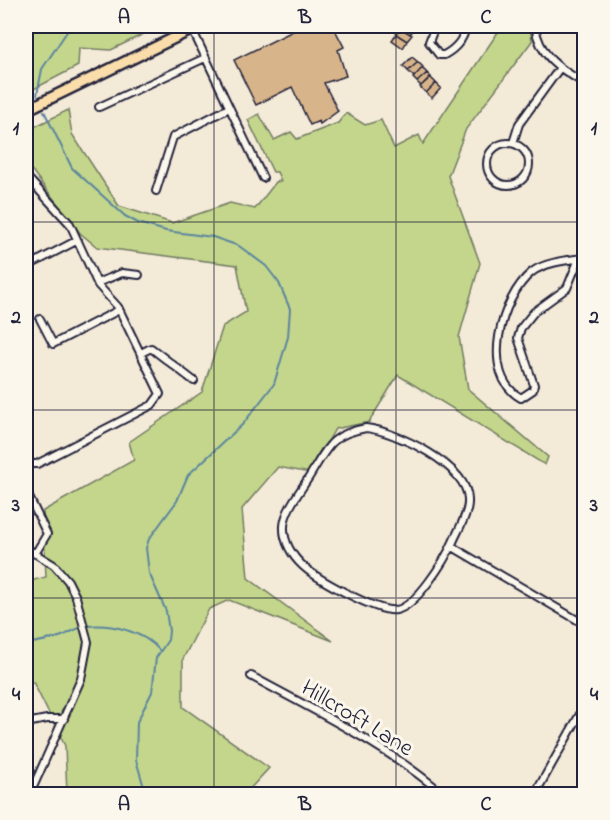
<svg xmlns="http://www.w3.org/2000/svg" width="610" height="820" viewBox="0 0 610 820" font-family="'Indie Flower',sans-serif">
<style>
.green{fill:#c3d68b;stroke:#727c63;stroke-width:1.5}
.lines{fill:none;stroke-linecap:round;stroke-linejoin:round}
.stream{stroke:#5c85a0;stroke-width:2}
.building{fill:#d8b48a;stroke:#22223b;stroke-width:1.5}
.street-casing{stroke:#22223b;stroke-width:10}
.primary-casing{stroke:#22223b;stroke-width:14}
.street{stroke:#fbf7ec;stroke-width:6}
.primary{stroke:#fbddab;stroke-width:9}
.grid{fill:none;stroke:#22223b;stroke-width:1.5;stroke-opacity:0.55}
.labels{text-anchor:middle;stroke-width:6;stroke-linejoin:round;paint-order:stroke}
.street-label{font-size:24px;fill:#22223b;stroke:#fbf7ec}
.neatline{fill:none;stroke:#22223b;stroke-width:2}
.grid-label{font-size:20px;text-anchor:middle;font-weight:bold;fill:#22223b}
</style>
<rect width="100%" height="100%" fill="#f4ead8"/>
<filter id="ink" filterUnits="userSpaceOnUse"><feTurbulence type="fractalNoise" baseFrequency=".0167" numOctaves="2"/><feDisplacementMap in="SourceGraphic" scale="12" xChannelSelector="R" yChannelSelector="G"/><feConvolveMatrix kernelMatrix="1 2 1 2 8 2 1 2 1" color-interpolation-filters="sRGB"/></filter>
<g filter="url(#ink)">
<path class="green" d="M26 26H160L111 50 79 48 78 66 26 93Z
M502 26H530L532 41 466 129 448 176 480 263 459 337 468 389 548 457 545 465 398 375 369 422 335 429 310 473 278 467 242 509 248 578 333 641 229 600 209 609 183 659V707L269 768 245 794H67L65 746 33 682 26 684V582L46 577 43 511 134 460 129 442 202 392 223 326 246 312 237 265 97 247 80 233 26 163V131L68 110 72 134 119 206 172 223 230 203 255 209 276 182 281 181 277 172H273L248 120 259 114 274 140 291 132 297 139 338 123 346 113 365 125 381 120 394 148 419 135 423 144Z"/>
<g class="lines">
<path class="stream" d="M37 95 42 69 68 30
M44 111 72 168 125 216 138 223 166 231 213 237 239 246 266 266 279 283 290 309 288 337 274 384 243 424 188 475 177 501 149 539 146 548 149 573 166 611 169 631 168 640 156 658 152 692 137 722 136 760 146 794
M26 644C37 642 51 640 62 636 69 633 75 629 83 627 108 622 144 631 160 651"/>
</g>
<path class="building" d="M303 26H333L344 47 338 50 346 76 324 83 338 111 320 124 319 121 310 125 292 87 256 105 234 60Z
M398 26H408L414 29 410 34Z
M400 28 412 35 407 41 396 34Z
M396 34 407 41 403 48 392 40Z
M412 57 418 62 408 71 403 66Z
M418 62 423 67 414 77 408 71Z
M422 68 427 73 417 82 413 78Z
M427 73 431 77 421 86 417 82Z
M430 77 436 83 426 93 420 87Z
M436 83 441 88 432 98 426 93Z"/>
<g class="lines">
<g class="street-casing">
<path id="street" d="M435 26 429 42 439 55H444C455 49 464 39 466 26
M535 26C539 56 560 69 584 83
M582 26H584
M192 29 263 178
M99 107 205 58
M513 143 519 124 559 69
M487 164a21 21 0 1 1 42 0a21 21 0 1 1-42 0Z
M26 176 70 224 98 285 118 307 160 394 152 405 37 464H32L26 458
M156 191 173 137 229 108
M579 259 567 288 534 312 521 328 518 338 534 385 533 390 521 398C479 375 501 297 532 272 545 262 568 260 584 258
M26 267 76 241
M97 283 122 273 139 275
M40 319 53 344 119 310
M141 353 151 348 194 381
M366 428C395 431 468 465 468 500 469 513 458 530 453 542 445 560 416 607 396 610 378 613 317 579 303 566 292 556 283 541 284 526 285 509 302 489 311 474 328 446 332 434 366 428Z
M26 491 47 534 35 554
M451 546 584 624
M26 548 54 565 68 581 76 597 88 642 81 679 30 794
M251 676C317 712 386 745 443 794
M26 723 47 719H64
M535 794 584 707"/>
</g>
<g class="primary-casing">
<path id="primary" d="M26 110 199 26"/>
</g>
<use href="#street" class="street"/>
<use href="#primary" class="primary"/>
</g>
</g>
<path class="grid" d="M214 26V794M396 26V794M26 222H584M26 410H584M26 598H584"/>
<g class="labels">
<g class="street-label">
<text transform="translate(358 717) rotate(31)" y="8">Hillcroft Lane</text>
</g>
</g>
<rect width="610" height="820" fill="none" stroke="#fbf7ec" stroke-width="66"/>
<rect x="33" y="33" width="544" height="754" class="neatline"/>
<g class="grid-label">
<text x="124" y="23">A</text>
<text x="305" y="23">B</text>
<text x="486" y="23">C</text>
<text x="16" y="134">1</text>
<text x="594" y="134">1</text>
<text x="16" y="323">2</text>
<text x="594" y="323">2</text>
<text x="16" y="511">3</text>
<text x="594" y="511">3</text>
<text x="16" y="700">4</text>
<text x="594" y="700">4</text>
<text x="124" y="810">A</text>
<text x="305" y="810">B</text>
<text x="486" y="810">C</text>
</g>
</svg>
